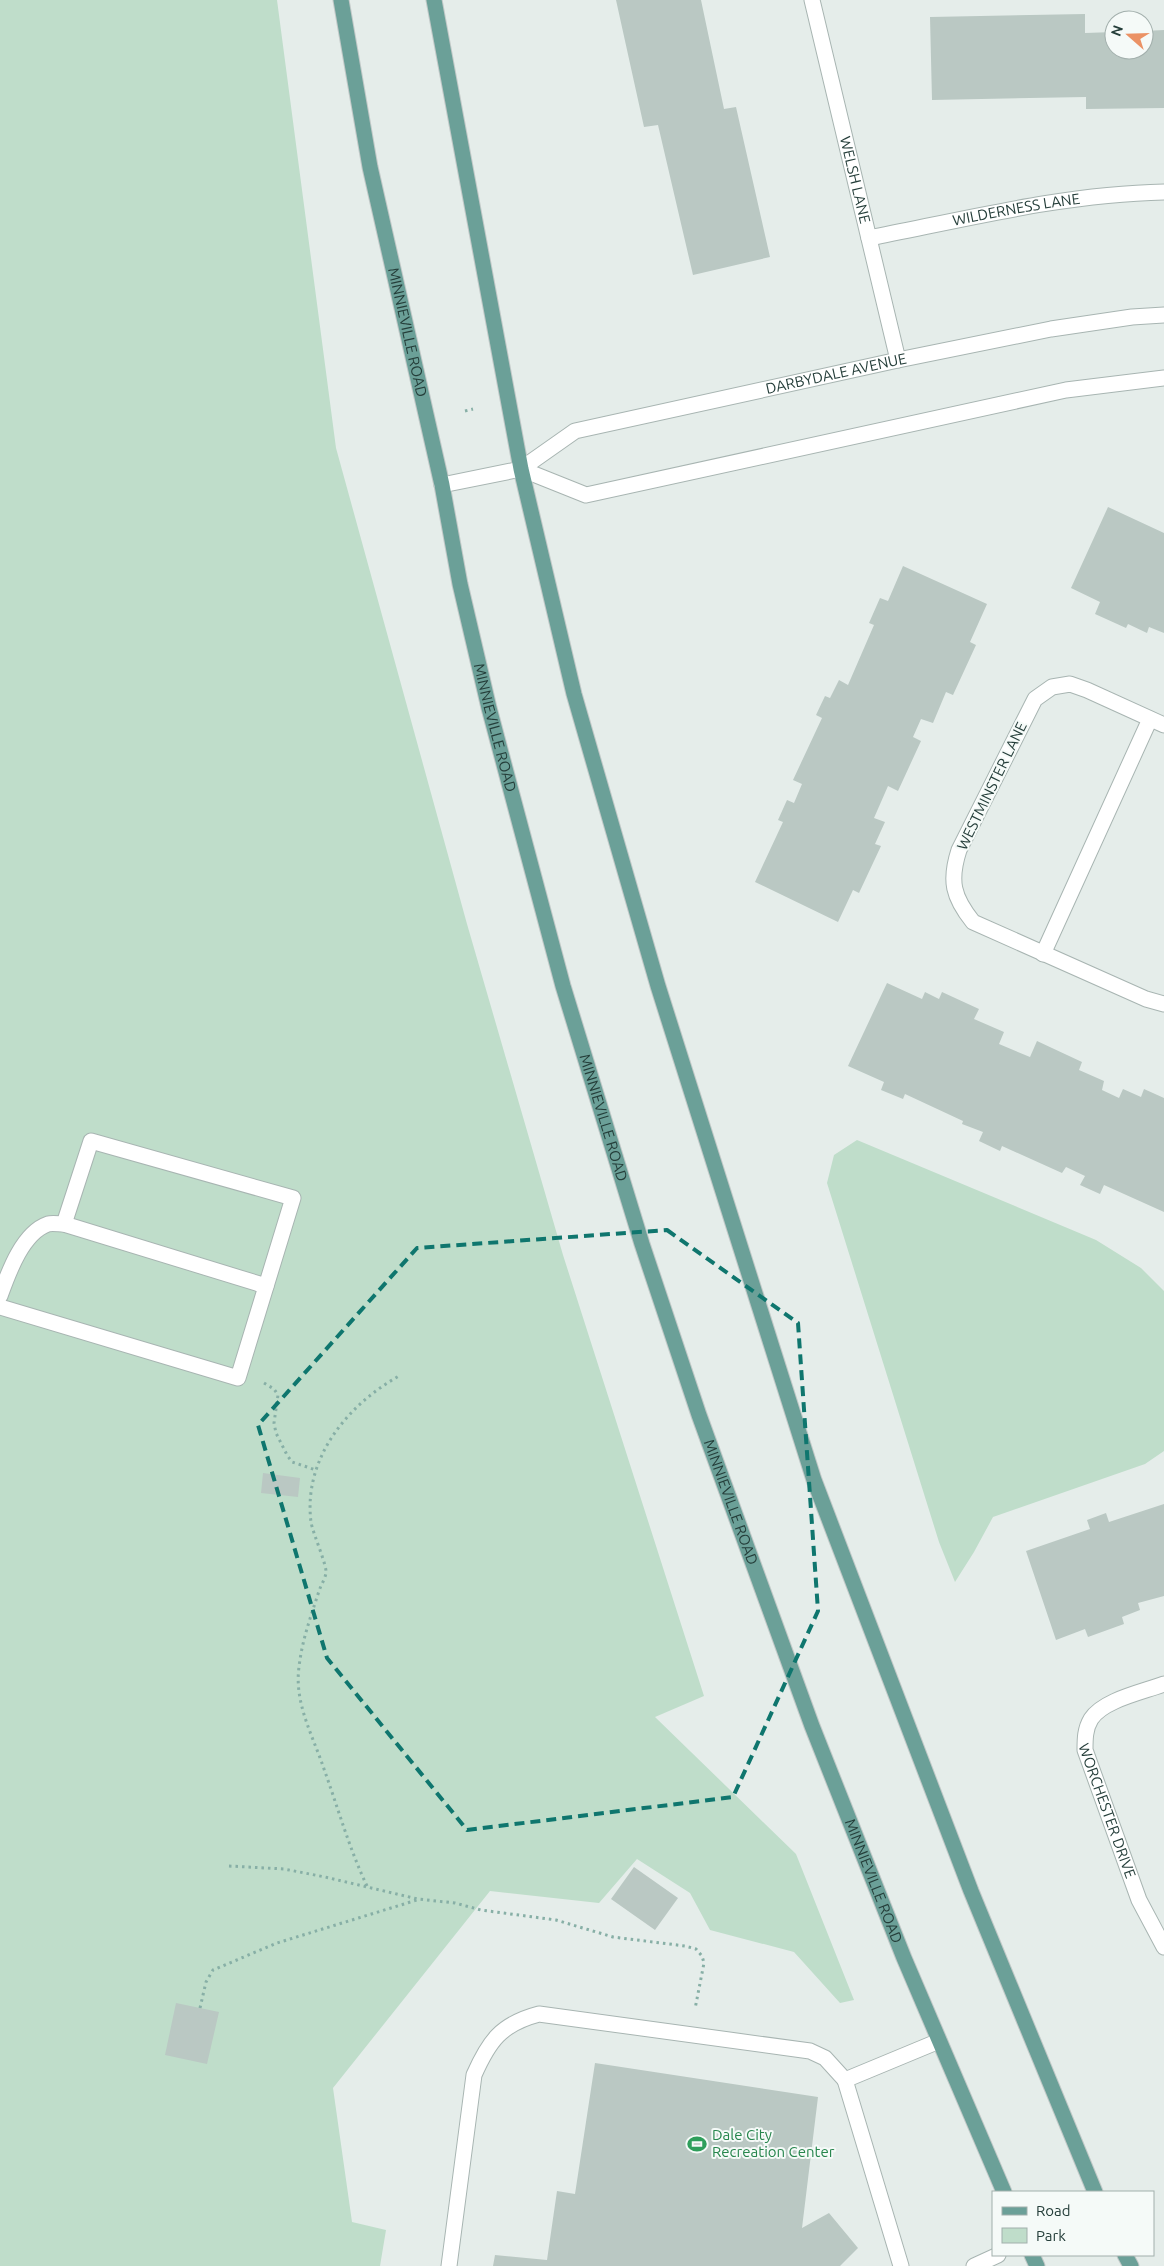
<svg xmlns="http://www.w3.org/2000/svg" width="1164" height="2266" viewBox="0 0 1164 2266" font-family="Ubuntu,sans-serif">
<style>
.green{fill:#bfddca}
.building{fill:#bac8c3}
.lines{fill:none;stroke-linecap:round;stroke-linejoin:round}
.minor-casing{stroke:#a8b5b2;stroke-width:17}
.major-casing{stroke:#c2c9c8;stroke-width:17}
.path{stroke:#87afa6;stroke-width:3;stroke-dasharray:2.5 4;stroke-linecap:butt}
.minor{stroke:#fff;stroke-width:15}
.major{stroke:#6ba098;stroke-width:15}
.marked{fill:none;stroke:#0f766e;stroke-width:4;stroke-dasharray:10 6;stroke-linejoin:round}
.labels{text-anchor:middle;stroke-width:4;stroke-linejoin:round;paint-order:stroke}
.street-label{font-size:15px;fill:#253e3a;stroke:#f5faf8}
.leisure-label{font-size:15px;fill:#27864d;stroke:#f5faf8;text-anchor:start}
</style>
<rect width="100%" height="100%" fill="#e5edea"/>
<path class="green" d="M0 0H277L336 448 467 924 563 1255 704 1696 655 1717 796 1854 854 2000 840 2003 794 1952 710 1930 690 1893 637 1859 599 1903 490 1891 333 2088 352 2222 386 2230 380 2266H0Z
M857 1140 1096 1240 1141 1268 1164 1291V1451L1145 1464 993 1517 974 1552 955 1582 939 1542 827 1183 834 1155Z"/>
<path class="building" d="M616 0H701L724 109 736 107 770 257 693 275 658 125 644 127Z
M1085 14V33L1114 32V50H1144V31L1164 30V108L1086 109V97L932 100 930 17Z
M1108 507 1164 533V633L1149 627 1147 633 1128 624 1126 628 1095 614 1100 602 1071 588Z
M903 566 987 604 970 642 976 645 953 695 946 692 933 723 921 719 913 737 921 741 898 791 888 786 874 818 885 822 875 844 881 846 859 893 853 890 838 922 755 882 783 822 778 820 787 800 794 803 802 784 793 780 822 718 816 715 825 696 830 698 839 680 848 685 874 625 869 623 880 598 888 601Z
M887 983 922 999 925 992 939 999 942 992 979 1009 974 1019 1004 1032 999 1044 1030 1057 1037 1041 1082 1062 1079 1070 1104 1081 1102 1090 1119 1098 1123 1089 1141 1097 1144 1089 1164 1098V1212L1104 1185 1100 1194 1080 1185 1085 1176 1066 1167 1062 1173 1002 1146 1000 1151 979 1141 983 1132 962 1124 963 1121 905 1094 903 1099 881 1090 884 1082 848 1066Z
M263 1473 300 1478 298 1497 261 1493Z
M1164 1504V1596L1138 1603 1140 1610 1122 1617 1124 1624 1088 1637 1085 1629 1056 1640 1026 1551 1090 1529 1087 1520 1106 1513 1109 1522Z
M634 1867 678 1898 655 1930 611 1899Z
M176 2003 219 2012 207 2064 165 2055Z
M595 2063 818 2097 802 2228 829 2213 858 2248 840 2266H493L495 2255 547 2260 557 2191 575 2194Z"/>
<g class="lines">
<g class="minor-casing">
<g id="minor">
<path id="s1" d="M812 0 898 360"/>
<path id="s2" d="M869 238C966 219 1065 194 1164 192"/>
<path d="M521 469 586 495 1066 390 1164 378"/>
<path id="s3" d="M442 485 521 469 575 431 898 360 1051 329 1132 317 1164 315"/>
<path d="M1164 725 1087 690 1070 684 1052 687 1035 699 959 850C949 881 953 897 973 922L1146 999 1164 1004"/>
<path d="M1043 954 1150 719"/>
<path d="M0 1296C8 1274 22 1233 48 1224 52 1223 59 1224 64 1224L266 1286"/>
<path d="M0 1307 238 1378 293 1198 91 1141 64 1224"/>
<path id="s4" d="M1164 1684C1143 1692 1103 1700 1091 1719 1085 1729 1085 1739 1085 1750L1139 1900 1164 1947"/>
<path d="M449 2266 474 2075C489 2041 501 2024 539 2014L810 2051 825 2058 845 2080"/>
<path d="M901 2266 845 2080 939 2041"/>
<path d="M974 2266 998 2255"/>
</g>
</g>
<g class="major-casing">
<g id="major">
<path id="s5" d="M341 0 370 167 442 485 460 584 489 708 563 986 642 1244 699 1415 812 1726 904 1958 1004 2192"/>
<path d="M434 0 521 469 574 694 658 986 814 1480 971 1891 1095 2192"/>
<path d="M1032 2255 1037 2266"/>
<path d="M1125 2255 1131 2266"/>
</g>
</g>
<path class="path" d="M465 411 473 409
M264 1383 274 1389 278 1395 274 1423 276 1433 287 1455 292 1462 316 1470
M229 1866 284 1869 325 1877 418 1899 455 1903 481 1910 556 1920 613 1937 685 1946 696 1949 702 1956 704 1963 695 2009
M367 1886C349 1848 338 1808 324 1769 313 1736 294 1703 299 1667 302 1640 311 1616 319 1591 321 1585 325 1579 326 1573 327 1565 313 1534 311 1522 303 1459 347 1405 399 1376
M200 2008 206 1982 213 1970 277 1943 417 1900"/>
<use href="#minor" class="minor"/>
<use href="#major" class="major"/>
</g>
<path class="marked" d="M667 1230 798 1323 818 1611 733 1797 467 1830 327 1658 258 1425 417 1248Z"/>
<defs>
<g id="stadium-bare" transform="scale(1.5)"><path d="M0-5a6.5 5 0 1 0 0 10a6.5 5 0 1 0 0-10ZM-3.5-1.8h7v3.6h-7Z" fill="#2e9e5b" stroke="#f5faf8" stroke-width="2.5" paint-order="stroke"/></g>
</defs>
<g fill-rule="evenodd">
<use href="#stadium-bare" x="697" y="2144"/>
</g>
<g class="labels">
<g class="street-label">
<text dy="5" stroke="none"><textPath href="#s1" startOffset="185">WELSH LANE</textPath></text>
<text dy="5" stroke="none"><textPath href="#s2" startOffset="150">WILDERNESS LANE</textPath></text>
<text dy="5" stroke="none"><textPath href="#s5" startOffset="339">MINNIEVILLE ROAD</textPath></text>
<text dy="5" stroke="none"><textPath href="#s3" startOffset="414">DARBYDALE AVENUE</textPath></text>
<text dy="5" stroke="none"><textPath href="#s5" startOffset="744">MINNIEVILLE ROAD</textPath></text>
<text transform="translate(992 786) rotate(-64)" y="5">WESTMINSTER LANE</text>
<text dy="5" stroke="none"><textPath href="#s5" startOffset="1149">MINNIEVILLE ROAD</textPath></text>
<text dy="5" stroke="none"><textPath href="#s5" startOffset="1554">MINNIEVILLE ROAD</textPath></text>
<text dy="5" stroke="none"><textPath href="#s4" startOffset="179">WORCHESTER DRIVE</textPath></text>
<text dy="5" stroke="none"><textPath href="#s5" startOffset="1959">MINNIEVILLE ROAD</textPath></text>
</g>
<g class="leisure-label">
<text x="712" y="2140">Dale City<tspan x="712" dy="17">Recreation Center</tspan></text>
</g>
</g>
<rect x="992" y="2191" width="162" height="65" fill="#f5faf8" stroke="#a2afac"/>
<rect x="1002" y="2207" width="25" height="8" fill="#6ba098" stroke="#a2afac"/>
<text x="1036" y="2216" font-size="15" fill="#253e3a">Road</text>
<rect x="1002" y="2228" width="25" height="15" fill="#bfddca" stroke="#a2afac"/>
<text x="1036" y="2241" font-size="15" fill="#253e3a">Park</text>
<g transform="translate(1129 35) rotate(290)"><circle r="24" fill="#f5faf8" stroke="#a2afac"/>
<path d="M0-4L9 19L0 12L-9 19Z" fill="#eb9265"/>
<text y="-8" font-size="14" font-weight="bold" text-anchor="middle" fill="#253e3a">N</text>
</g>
</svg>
